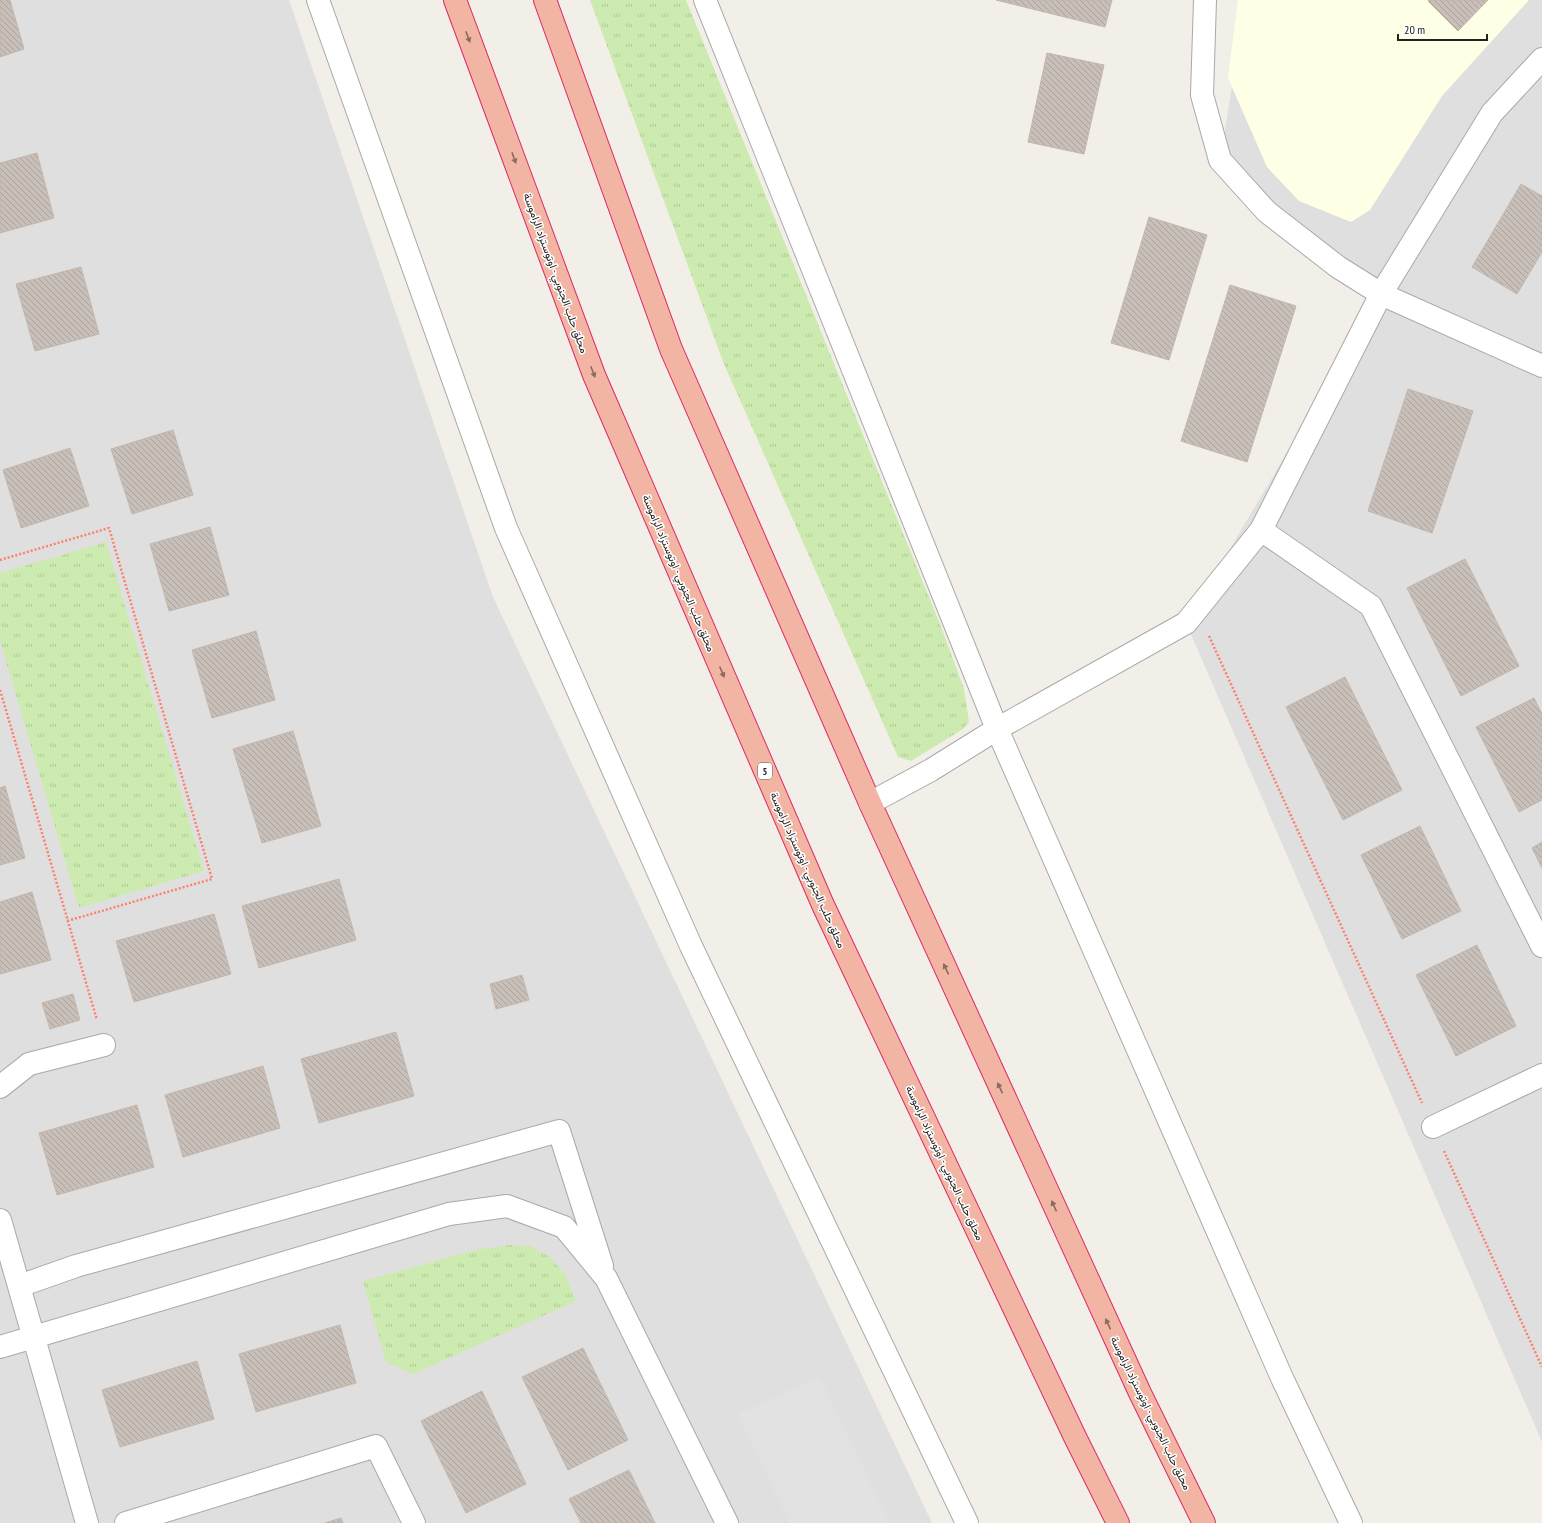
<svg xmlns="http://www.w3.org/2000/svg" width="1542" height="1523" viewBox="0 0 1542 1523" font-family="'PT Sans Narrow',Vazirmatn,sans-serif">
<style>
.residential{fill:#e0dfdf}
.education{fill:#ffffe5}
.grass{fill:url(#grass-tufts)}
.parking{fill:#e2e2e2}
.building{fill:url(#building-back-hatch);stroke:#c4b6ab}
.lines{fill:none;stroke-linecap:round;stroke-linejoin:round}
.minor-casing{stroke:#a9a9a9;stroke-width:24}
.trunk-casing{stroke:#dc2a67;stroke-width:24}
.path{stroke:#fa8072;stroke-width:2.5;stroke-dasharray:2 2;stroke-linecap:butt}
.minor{stroke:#fff;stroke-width:22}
.trunk{stroke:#f2b4a3;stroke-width:22}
.oneway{fill:#8a6b62}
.labels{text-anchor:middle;stroke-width:3;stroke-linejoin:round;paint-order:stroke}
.shield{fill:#fff;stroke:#646464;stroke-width:1}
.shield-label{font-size:10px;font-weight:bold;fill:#222}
.street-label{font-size:11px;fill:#222;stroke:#fff}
</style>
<defs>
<pattern id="grass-tufts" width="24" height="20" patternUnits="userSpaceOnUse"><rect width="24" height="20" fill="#cdebb0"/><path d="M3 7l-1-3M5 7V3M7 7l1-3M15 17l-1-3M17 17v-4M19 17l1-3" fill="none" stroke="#b0c997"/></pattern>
<pattern id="building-back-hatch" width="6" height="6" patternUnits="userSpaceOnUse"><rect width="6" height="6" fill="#c7bfb8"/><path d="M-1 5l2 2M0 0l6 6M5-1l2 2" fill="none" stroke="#aba49e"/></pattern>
</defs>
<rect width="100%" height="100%" fill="#f2efe9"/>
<path class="residential" d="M0 0H289L493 597 932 1523H0Z
M1246 0H1542V1442L1186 623 1381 294 1220 160Z"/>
<path class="education" d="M1238 0H1529L1442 96 1370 210 1351 222 1299 201 1267 167 1228 78Z"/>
<path class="grass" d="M590 0H686L940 624 964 689 969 722 963 729 911 761 898 757 724 364Z
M106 542 204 871 79 908 0 641V573Z
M509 1245 530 1246 550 1257 565 1274 576 1301 413 1374 386 1362 363 1281 475 1250Z"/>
<path class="parking" d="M819 1376 890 1523H790L738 1415Z"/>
<path class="building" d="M0 0H10L24 49 0 57Z
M996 0H1112L1105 27Z
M1429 0H1488L1458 31 1428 1Z
M1047 53 1104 65 1084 154 1028 142Z
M37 153 54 218 0 233V163Z
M1521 184 1542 196V252L1517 294 1472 267Z
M1149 217 1207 235 1169 360 1111 343Z
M81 267 99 334 35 351 16 284Z
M1230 285 1296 306 1247 462 1181 441Z
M1408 389 1473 411 1432 533 1368 511Z
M173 430 193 495 132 514 111 449Z
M70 448 89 506 21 528 3 470Z
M210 527 229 595 169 611 150 544Z
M1465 559 1519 666 1461 696 1407 588Z
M256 631 275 700 212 718 192 650Z
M1345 677 1402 790 1343 820 1286 707Z
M1534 698 1542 714V800L1519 812 1476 727Z
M293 731 321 826 262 843 233 749Z
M5 786 25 858 0 865V788Z
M1420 826 1461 911 1402 939 1361 855Z
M1542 842V868L1532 848Z
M339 879 356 940 259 968 242 906Z
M32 892 51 960 0 974V902Z
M214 914 231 974 134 1002 116 941Z
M1477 945 1516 1026 1456 1056 1416 975Z
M522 975 529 1000 496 1009 490 984Z
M73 994 80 1020 50 1029 42 1003Z
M396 1032 414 1096 319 1123 301 1059Z
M263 1066 280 1128 183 1157 165 1095Z
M137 1105 154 1167 57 1195 39 1133Z
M340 1325 356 1383 256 1412 239 1354Z
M583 1348 628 1440 568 1470 522 1377Z
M197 1361 214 1419 120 1447 102 1390Z
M482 1391 526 1484 466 1513 421 1421Z
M629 1470 655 1523H581L569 1499Z
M341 1518 343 1523H325Z"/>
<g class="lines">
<g class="minor-casing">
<path id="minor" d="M318 0 506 528 691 946 967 1523
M705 0 997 729 1282 1378 1351 1523
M1205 0 1202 95 1220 160 1267 212 1338 267 1381 294 1542 366
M1261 530 1371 606 1542 946
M870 803 931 770 997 729 1186 623 1261 530 1381 294 1492 113 1542 59
M0 1087 29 1064 104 1045
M1433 1127 1542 1075
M0 1220 87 1523
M19 1286 76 1266 559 1131 602 1266
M0 1347 449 1214 507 1206 564 1227 606 1278 727 1523
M126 1523 376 1446 414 1523"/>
</g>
<g class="trunk-casing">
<path id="trunk" d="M455 0 594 375 823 905 1075 1437 1118 1523
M545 0 671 349 870 803 1140 1393 1204 1523"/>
</g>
<path class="path" d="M0 560 109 528 212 879 67 921
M1209 636 1422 1103
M0 690 97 1020
M1444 1151 1542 1367"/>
<use href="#minor" class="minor"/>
<use href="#trunk" class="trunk"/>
</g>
<defs><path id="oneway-solid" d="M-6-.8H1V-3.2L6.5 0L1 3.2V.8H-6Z"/></defs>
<g class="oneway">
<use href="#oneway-solid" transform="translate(468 37) rotate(70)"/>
<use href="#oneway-solid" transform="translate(514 158) rotate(70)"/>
<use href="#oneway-solid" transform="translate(593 372) rotate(69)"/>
<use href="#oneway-solid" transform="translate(722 672) rotate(67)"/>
<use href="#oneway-solid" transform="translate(946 969) rotate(-115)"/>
<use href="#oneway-solid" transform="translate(1000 1088) rotate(-115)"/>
<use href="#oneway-solid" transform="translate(1054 1206) rotate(-115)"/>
<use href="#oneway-solid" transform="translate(1108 1324) rotate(-115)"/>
</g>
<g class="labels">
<rect class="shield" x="758" y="763" width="14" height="16" rx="3"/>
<g class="shield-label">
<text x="765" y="775">5</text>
</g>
<g class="street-label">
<text transform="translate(556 273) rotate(70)" y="4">محلق حلب الجنوبي - اوتوستراد الراموسة</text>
<text transform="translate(679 573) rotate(67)" y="4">محلق حلب الجنوبي - اوتوستراد الراموسة</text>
<text transform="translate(808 870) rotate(66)" y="4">محلق حلب الجنوبي - اوتوستراد الراموسة</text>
<text transform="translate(945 1163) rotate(65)" y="4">محلق حلب الجنوبي - اوتوستراد الراموسة</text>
<text transform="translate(1151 1413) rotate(64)" y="4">محلق حلب الجنوبي - اوتوستراد الراموسة</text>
</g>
</g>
<path d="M1398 34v6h89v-6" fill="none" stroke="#222222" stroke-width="2"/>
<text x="1404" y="34" font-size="12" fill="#222222" stroke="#ffffff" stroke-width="3" paint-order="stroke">20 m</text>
</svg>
